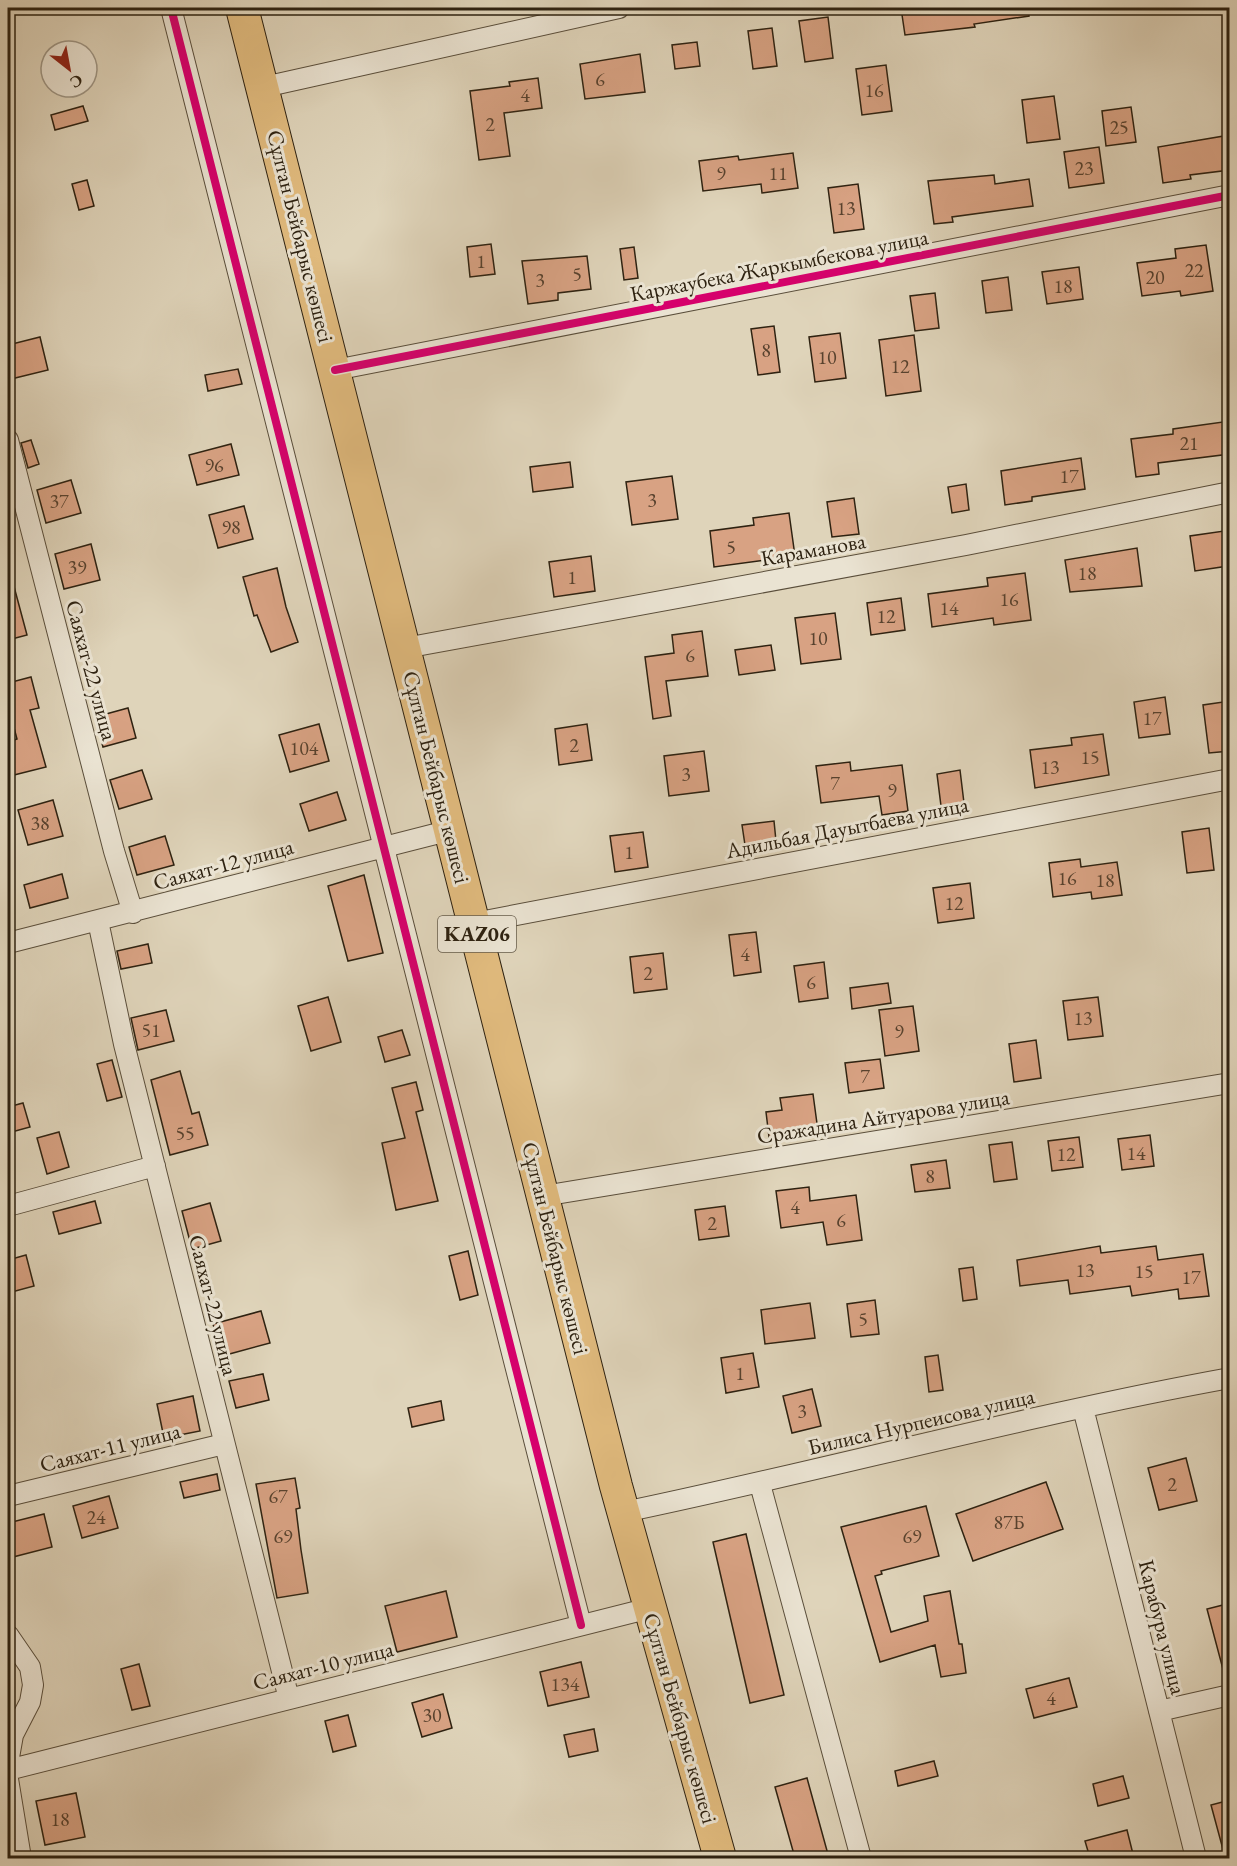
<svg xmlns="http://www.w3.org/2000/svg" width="1237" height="1866" viewBox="0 0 1237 1866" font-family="'EB Garamond',serif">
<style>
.building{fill:#d8a283;stroke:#2e2211;stroke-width:1.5}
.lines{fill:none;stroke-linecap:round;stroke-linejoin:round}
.minor-casing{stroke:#5a4e3b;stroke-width:22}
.primary-casing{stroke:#2e2211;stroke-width:34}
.minor{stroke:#eae3d2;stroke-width:20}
.primary{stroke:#e0ba7d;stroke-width:32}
.cycleway-casing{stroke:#eae3d2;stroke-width:11}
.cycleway{stroke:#d6006c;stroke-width:8}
.labels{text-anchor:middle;stroke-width:6;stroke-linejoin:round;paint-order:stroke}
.number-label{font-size:20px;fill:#58422e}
.shield{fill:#eae3d2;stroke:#665c4b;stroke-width:1.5}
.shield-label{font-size:21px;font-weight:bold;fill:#2e2211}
.street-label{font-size:22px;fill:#2e2211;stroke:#eae3d2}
</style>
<rect width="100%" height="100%" fill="#dfd4ba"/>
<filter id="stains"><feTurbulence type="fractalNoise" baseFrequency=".00333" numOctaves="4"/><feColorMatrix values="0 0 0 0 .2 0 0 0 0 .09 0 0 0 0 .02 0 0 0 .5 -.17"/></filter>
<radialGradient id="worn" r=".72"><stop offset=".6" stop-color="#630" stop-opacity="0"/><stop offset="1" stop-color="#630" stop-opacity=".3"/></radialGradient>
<path class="building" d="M901 8H1028L1029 16 974 24 975 27 905 35Z
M828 17 833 58 805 62 799 21Z
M772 28 777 66 753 69 748 31Z
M697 42 700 66 675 69 672 45Z
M640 54 645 92 585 99 580 64Z
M886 65 892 111 862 115 856 69Z
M538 78 542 108 504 113 510 156 479 160 470 91 510 86 509 82Z
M1054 96 1060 139 1027 143 1022 100Z
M83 106 88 121 55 130 51 115Z
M1131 107 1136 142 1106 146 1102 111Z
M1230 135V170L1190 175 1191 179 1163 183 1158 147Z
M1099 147 1104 183 1069 188 1064 152Z
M793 153 798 188 762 193 761 184 703 191 699 161 738 156 739 160Z
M994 175 995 184 1029 179 1033 206 952 217 953 222 934 224 928 181Z
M87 180 94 206 79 210 72 184Z
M858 184 864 229 834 233 828 188Z
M491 244 495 274 470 277 467 247Z
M1206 245 1213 291 1181 296 1180 291 1142 296 1137 263 1176 258 1175 249Z
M634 247 638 278 624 280 620 249Z
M587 256 591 289 558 293V300L528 304 522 261Z
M1079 267 1083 299 1047 304 1042 272Z
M1008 277 1012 310 986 313 982 281Z
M935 293 939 328 915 331 910 296Z
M774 326 780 372 758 375 751 329Z
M840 333 846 378 815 382 809 337Z
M914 335 921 391 886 396 879 340Z
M40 337 48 370 11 379 8 345Z
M238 369 242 384 208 391 205 375Z
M1230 421V454L1158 463 1159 474 1136 477 1131 439 1173 434V429Z
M31 440 39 464 28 468 21 443Z
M231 444 239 475 197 485 189 455Z
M1081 458 1085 489 1032 497V501L1005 505 1001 471Z
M570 462 573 487 533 492 530 467Z
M672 476 678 519 632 525 626 482Z
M71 480 81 513 46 523 37 490Z
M966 484 969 510 952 513 948 487Z
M854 498 859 534 832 537 827 502Z
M244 506 253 539 218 548 209 515Z
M789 513 795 556 714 567 710 531 754 525 753 518Z
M1224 531 1228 566 1195 571 1190 536Z
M91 544 100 580 64 589 55 554Z
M1137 548 1142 586 1070 592 1065 560Z
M591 556 595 591 554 597 549 562Z
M277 568 286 607 298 642 271 652 257 615 254 616 243 577Z
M1025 573 1031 620 994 625 993 618 932 627 928 594 988 586 987 578Z
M8 579H12L27 635 8 640Z
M901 598 905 630 871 635 867 603Z
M835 613 841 659 801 664 795 618Z
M702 631 708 676 666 681 671 716 653 719 645 657 674 653 672 635Z
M771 645 775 670 739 675 735 650Z
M31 677 39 708 30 710 46 767 10 776 8 742 17 739 8 705V683Z
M1165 697 1170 734 1139 738 1134 702Z
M1230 701V751L1209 753 1203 705Z
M128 708 136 738 103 747 95 717Z
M319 724 329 761 290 772 279 735Z
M587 724 592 760 559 765 555 729Z
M1103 734 1109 775 1035 788 1030 750 1072 745 1071 738Z
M704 751 709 791 669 796 664 756Z
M850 762 851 771 902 765 908 811 882 815 879 796 821 803 816 766Z
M142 770 152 799 119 809 110 780Z
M960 770 964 803 941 806 937 774Z
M337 792 346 820 309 831 300 804Z
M53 800 63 836 28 845 18 810Z
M774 821 776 841 745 845 742 825Z
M1209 828 1214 870 1187 873 1182 832Z
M643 832 648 867 615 872 610 836Z
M165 836 174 865 137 875 129 847Z
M1080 859 1081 867 1117 862 1122 895 1092 899 1091 892 1053 897 1049 863Z
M62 874 68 898 30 908 24 885Z
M364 875 383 953 348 961 328 886Z
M970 883 974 918 938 923 933 888Z
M756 932 761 972 734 976 729 935Z
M148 944 152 963 121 969 117 951Z
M663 953 667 989 634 993 630 957Z
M824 962 828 998 799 1002 794 966Z
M888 983 891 1003 852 1009 850 988Z
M328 997 341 1042 311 1051 298 1006Z
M1098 997 1103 1036 1068 1040 1063 1001Z
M913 1006 919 1051 885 1056 879 1010Z
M166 1010 174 1041 138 1050 131 1018Z
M402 1030 410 1055 385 1062 378 1037Z
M1036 1040 1041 1078 1014 1082 1009 1044Z
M880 1059 884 1088 849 1093 845 1063Z
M112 1060 122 1097 107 1101 97 1064Z
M180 1071 192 1114 199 1112 208 1145 170 1155 151 1080Z
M416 1082 423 1110 416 1112 438 1201 396 1210 382 1143 405 1138 392 1088Z
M813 1094 818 1131 769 1137 766 1112 782 1110 780 1098Z
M23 1103 30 1127 8 1133V1107Z
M59 1132 69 1167 47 1174 37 1138Z
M1150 1135 1154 1166 1122 1170 1118 1139Z
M1079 1137 1083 1167 1052 1171 1048 1141Z
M1012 1142 1017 1179 994 1182 989 1145Z
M946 1160 950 1188 915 1192 911 1165Z
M809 1187 810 1201 856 1195 862 1240 827 1245 823 1222 781 1228 776 1191Z
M95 1201 101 1223 59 1234 53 1212Z
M210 1203 221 1241 192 1249 182 1211Z
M725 1206 729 1236 699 1240 695 1210Z
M1100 1246 1101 1253 1156 1246 1158 1260 1203 1254 1209 1296 1179 1299 1178 1289 1132 1296 1130 1286 1070 1294 1068 1280 1020 1286 1017 1260Z
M468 1251 478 1295 460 1300 449 1256Z
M26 1255 34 1286 8 1293V1260Z
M973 1267 977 1299 963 1301 959 1269Z
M875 1300 879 1334 851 1337 847 1304Z
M810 1303 815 1338 765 1344 761 1310Z
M261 1311 270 1343 222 1356 213 1324Z
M753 1353 759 1387 726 1393 721 1358Z
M938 1355 943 1390 929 1392 925 1357Z
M263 1374 269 1400 236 1408 229 1381Z
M812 1389 821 1426 792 1433 783 1396Z
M193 1396 200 1431 164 1438 157 1404Z
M441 1401 444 1420 412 1427 408 1408Z
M1186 1458 1197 1501 1159 1510 1148 1468Z
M217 1474 220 1490 184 1498 180 1482Z
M295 1478 300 1508 296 1509 301 1550 308 1593 277 1598 256 1484Z
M1046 1482 1063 1529 973 1561 956 1514Z
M109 1496 118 1528 82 1538 73 1506Z
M926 1506 939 1556 881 1571 882 1574 875 1576 891 1632 928 1621 924 1596 950 1591 959 1644H962L966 1673 941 1677 935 1645 880 1662 841 1527Z
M44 1514 52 1547 13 1557 8 1523Z
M746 1534 784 1695 750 1703 713 1542Z
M446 1591 457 1637 397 1652 385 1606Z
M1227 1604 1230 1615V1676L1225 1677 1207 1609Z
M581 1662 589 1697 548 1706 540 1672Z
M139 1664 150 1706 132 1710 121 1669Z
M1069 1678 1077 1707 1034 1718 1026 1689Z
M443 1694 452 1728 422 1737 412 1703Z
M348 1715 356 1746 333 1752 325 1721Z
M594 1729 598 1751 569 1757 564 1735Z
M934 1761 938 1776 898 1786 895 1771Z
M1123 1776 1129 1798 1098 1806 1093 1784Z
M807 1778 829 1858H795L775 1787Z
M76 1793 85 1837 45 1845 36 1801Z
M1230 1800V1856L1225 1857 1211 1805Z
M1127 1830 1134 1858H1090L1085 1841Z"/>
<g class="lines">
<g class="minor-casing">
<path id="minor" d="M171 8 581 1625
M264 87 619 8
M335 370 1230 195
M8 440 114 851 133 913
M405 648 966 545 1230 492
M98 921 124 1044 289 1699
M474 923 1230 779
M8 943 451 830
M543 1196 1230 1083
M8 1206 155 1166
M1083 1408 1196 1858
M760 1484 861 1858
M8 1496 224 1444
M624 1512C826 1470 1026 1415 1230 1378
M8 1635 30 1667 33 1685 30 1702 13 1735 8 1763
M1159 1711 1230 1695
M8 1770 650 1608
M8 1779 21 1858"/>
</g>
<g class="primary-casing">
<path id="primary" d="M242 8 616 1486 720 1858"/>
</g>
<use href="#minor" class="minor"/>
<use href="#primary" class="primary"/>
<g class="cycleway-casing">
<path id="cycleway" d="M171 8 581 1625
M335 370 1230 195"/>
</g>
<use href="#cycleway" class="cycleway"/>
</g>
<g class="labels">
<g class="number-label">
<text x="600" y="86">6</text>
<text x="874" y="97">16</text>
<text x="525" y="102">4</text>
<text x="490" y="131">2</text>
<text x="1119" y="134">25</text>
<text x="1084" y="175">23</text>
<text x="721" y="180">9</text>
<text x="778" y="180">11</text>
<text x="846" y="215">13</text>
<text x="481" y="268">1</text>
<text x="1194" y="277">22</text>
<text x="577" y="281">5</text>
<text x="1155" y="284">20</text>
<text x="540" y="287">3</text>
<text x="1063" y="293">18</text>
<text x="766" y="357">8</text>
<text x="827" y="364">10</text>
<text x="900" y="373">12</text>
<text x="1189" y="450">21</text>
<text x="214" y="472">96</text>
<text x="1069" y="483">17</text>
<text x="652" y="507">3</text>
<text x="59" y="508">37</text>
<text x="231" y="534">98</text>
<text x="731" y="554">5</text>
<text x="77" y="574">39</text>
<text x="1087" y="580">18</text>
<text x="572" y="584">1</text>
<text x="1009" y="606">16</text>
<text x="949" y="615">14</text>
<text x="886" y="623">12</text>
<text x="818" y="645">10</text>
<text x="690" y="662">6</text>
<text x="1152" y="725">17</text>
<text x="574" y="752">2</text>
<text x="304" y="755">104</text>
<text x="1090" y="764">15</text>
<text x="1050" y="774">13</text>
<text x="686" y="781">3</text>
<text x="835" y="790">7</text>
<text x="892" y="797">9</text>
<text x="40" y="830">38</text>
<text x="629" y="859">1</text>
<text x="1067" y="885">16</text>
<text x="1105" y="887">18</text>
<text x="954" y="910">12</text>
<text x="745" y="961">4</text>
<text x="648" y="980">2</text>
<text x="811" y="989">6</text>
<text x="1083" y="1025">13</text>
<text x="151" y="1037">51</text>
<text x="899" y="1038">9</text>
<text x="865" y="1083">7</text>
<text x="185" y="1140">55</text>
<text x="1136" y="1160">14</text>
<text x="1066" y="1161">12</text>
<text x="930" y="1183">8</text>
<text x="795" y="1214">4</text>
<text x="841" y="1227">6</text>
<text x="712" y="1230">2</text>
<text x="1085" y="1277">13</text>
<text x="1144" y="1278">15</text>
<text x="1191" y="1284">17</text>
<text x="863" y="1326">5</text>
<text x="740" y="1380">1</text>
<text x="802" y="1418">3</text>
<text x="1172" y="1491">2</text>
<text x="278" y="1503">67</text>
<text x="96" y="1524">24</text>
<text x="1009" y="1529">87Б</text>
<text x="283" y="1543">69</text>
<text x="912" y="1543">69</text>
<text x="565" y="1691">134</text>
<text x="1051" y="1705">4</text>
<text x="432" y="1722">30</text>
<text x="60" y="1826">18</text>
</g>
<rect class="shield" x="438" y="916" width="78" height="36" rx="4.5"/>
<g class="shield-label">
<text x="477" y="941">KAZ06</text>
</g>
<g class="street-label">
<text transform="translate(301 236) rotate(76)" y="8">Сұлтан Бейбарыс көшесі</text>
<text transform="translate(779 265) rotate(-11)" y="8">Каржаубека Жаркымбекова улица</text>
<text transform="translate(813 549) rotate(-10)" y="8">Караманова</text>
<text transform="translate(92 670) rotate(75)" y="8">Саяхат-22 улица</text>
<text transform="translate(437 777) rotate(76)" y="8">Сұлтан Бейбарыс көшесі</text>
<text transform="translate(847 827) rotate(-11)" y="8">Адильбая Дауытбаева улица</text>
<text transform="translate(223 864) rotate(-15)" y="8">Саяхат-12 улица</text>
<text transform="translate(883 1116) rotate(-9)" y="8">Сражадина Айтуарова улица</text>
<text transform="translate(556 1248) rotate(76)" y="8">Сұлтан Бейбарыс көшесі</text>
<text transform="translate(214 1305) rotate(76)" y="8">Саяхат-22 улица</text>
<text transform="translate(921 1421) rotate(-13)" y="8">Билиса Нурпеисова улица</text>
<text transform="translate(110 1447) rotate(-14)" y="8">Саяхат-11 улица</text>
<text transform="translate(1163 1627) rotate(76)" y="8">Карабура улица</text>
<text transform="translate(323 1665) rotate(-14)" y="8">Саяхат-10 улица</text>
<text transform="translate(681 1718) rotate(74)" y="8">Сұлтан Бейбарыс көшесі</text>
</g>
</g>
<rect width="1237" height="1866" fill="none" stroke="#dfd4ba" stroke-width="30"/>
<rect x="9" y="9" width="1219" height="1848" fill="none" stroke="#2e2211" stroke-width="3"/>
<rect x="15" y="15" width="1207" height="1836" fill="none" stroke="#2e2211" stroke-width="1.5"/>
<g transform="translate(69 69) rotate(149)"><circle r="28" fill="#eae3d2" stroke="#9f9685" stroke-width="1.5"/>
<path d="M0-4.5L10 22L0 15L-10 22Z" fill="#8f2418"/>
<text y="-9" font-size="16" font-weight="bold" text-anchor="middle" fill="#2e2211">С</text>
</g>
<rect width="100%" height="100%" filter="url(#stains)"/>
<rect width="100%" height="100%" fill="url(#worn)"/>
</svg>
